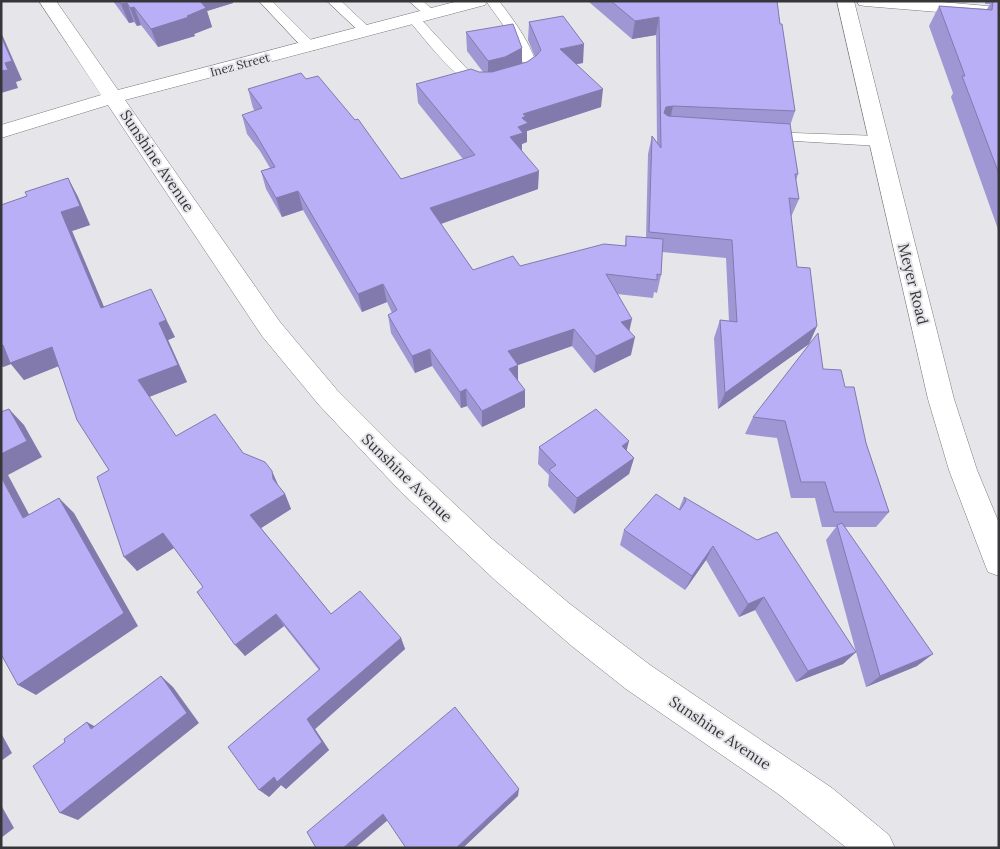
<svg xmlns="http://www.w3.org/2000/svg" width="1000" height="849" viewBox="0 0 1000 849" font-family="Lora,serif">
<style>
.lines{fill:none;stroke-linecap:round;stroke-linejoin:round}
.service-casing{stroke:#7a797d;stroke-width:1}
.minor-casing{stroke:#7a797d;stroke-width:1}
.secondary-casing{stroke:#7a797d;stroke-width:1}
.service{fill:#fff;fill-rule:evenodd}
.minor{fill:#fff;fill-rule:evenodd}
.secondary{fill:#fff;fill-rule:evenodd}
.wall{fill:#9f96d4}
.shaded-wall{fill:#827aad}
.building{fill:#b9aff7;stroke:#827aad}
.labels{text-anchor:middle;stroke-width:4;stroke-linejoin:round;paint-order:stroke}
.far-street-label{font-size:12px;fill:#363638;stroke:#e6e5e9}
.street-label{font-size:15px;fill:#363638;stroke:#e6e5e9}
</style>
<rect width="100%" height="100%" fill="#e6e5e9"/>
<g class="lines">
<g class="service-casing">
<path id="service" d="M259 1H272L315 44 317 47 315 50H305Z
M327 1H341L373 31 367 35 362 34Z
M409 1H423L437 14 431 18 427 17Z
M486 1H499C515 22 531 43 538 69L532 75 514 81 507 77 509 74 524 68C518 41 501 23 486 1Z
M414 15 418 16 470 72 489 82 491 85 489 88C465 94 425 39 410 22L408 19Z
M766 132 879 136 884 138 886 141 884 144 879 146 761 139 759 136 761 133Z"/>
</g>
<g class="minor-casing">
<path id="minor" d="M39 1H56L118 90 458 1H487L485 5 125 100 280 322 337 390 400 453 492 539 570 604 650 665 832 788 889 835 895 848H847L777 793 626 689 573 647 496 581 400 491 319 405 262 336 108 105 1 138V125L101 95Z
M857 1H930L999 7V17L865 6 859 5Z"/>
</g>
<g class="secondary-casing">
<path id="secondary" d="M837 1H854L954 399 977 470 999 523V576L988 572 984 562 949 470 928 399Z"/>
</g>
<use href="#service" class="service"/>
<use href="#minor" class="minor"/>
<use href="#secondary" class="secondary"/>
</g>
<path class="wall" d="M113 1H233V3L207 11 212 27 194 34 195 36 158 47 141 25 137 26 134 22 129 23Z
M589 1H777L780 24 795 111 790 126 798 174 796 181 799 199 791 217 797 267 817 326 809 344 718 409 714 338 720 320 729 321 726 258 662 252 661 275 657 293 654 292 653 298 617 294 629 331 631 355 594 373 572 346 518 365V380L525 407 482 427 467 406 461 408 432 366 415 373 391 333 388 315 392 313 387 302 362 312 303 210 282 217 266 189 261 171 270 168 260 151 247 134 242 115 255 111 253 108 248 89 306 79 401 179 463 159 418 103 416 84 479 72H483L467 51 466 32 522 48V63L527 62 535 57 528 40 529 22 583 63 576 64 601 107 527 131V142L522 144V151L538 189 441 224 473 270 520 266 625 246 626 236 646 238 648 154 652 136 657 143 656 35 632 39 589 2Z
M985 1H999V232L951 97 953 93 929 26 939 6 987 9 990 4H985Z
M68 178 78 197 90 225 72 231 104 307 175 337 168 340 187 382 149 397 176 436 243 453 279 487 285 494 291 509 261 528 331 614 401 638 405 649 315 729 329 750 286 789 281 785 269 797 319 670 284 626 245 656 203 587 174 548 137 571 109 470 58 366 24 380 11 364 3 367 1 365V205L27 196Z
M823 369 845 387 866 443 889 512 876 527H845L917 666 866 687 856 652 843 664 796 682 755 610 739 617 706 560 685 590 620 545 624 530 679 509 684 497 856 652 826 540 836 527H822L815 498H791L777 438 745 434 753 417Z
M539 447 627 451 634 458 629 474 574 514 548 486 549 475 538 464Z"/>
<path class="shaded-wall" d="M196 1H233V3L207 11 212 27 194 34 195 36 158 47 151 29 187 16Z
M127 3 134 22 129 23 121 4Z
M134 7 141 25 137 26 130 8Z
M659 17 656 35 632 39 635 21Z
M1 32 22 80 16 82 18 88 1 93V71L5 63Z
M584 44 583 63 559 67 560 49Z
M522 48V67L488 80V61Z
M603 89 601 107 527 131V142L522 144V151L510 137 518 127 523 114Z
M673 106 669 124 664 113 666 107Z
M539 171 538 189 432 227 430 208Z
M68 178 78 197 90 225 72 231 112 326 101 308 61 212Z
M298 191 303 210 282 217 276 198Z
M383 284 387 302 362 312 358 294Z
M151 289 175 337 168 340 187 382 149 397 138 380 159 323Z
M632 319 628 337 621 322Z
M817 326 809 344 718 409 725 393Z
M574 329 572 346 518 365V382L509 369 508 351Z
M635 337 631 355 594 373 596 356Z
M1 345 52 347 64 364 24 380 11 364 3 367 1 365Z
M430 349 432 366 415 373 412 356Z
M466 389 467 406 461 408 460 392Z
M525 390V407L482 427V411Z
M9 409 24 425 42 457 8 475 39 533 23 518 1 477V454Z
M629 441 625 457 622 446Z
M634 458 629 474 574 514 577 498Z
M272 471 279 487 273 479Z
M285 494 291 509 258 530 250 515Z
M59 498 74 513 138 626 36 695 18 685Z
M163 533 174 548 137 571 124 557Z
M713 546 706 560 685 590 692 576Z
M764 597 755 610 739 617 748 604Z
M276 614 284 626 245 656 235 645Z
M401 638 405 649 315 729 329 750 286 789 281 785 269 797 259 790 274 777 307 719Z
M856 652 843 664 796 682 808 671Z
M933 654 917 666 866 687 880 676Z
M161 676 173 687 199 723 78 820 60 813Z
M87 722 103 731 91 729Z
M1 733 12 753 1 761Z
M519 789 518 796 463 848H456Z
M1 805 14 828 1 838Z
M383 814 388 820 355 848H343Z"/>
<path class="building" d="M119 1H200L206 8 187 16 189 17 151 29 134 7 130 8 127 3 121 4Z
M611 1H777L780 24H782L795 111 673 106 666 107 664 113 668 116 790 124 798 174H795L799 199 789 198 797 267 810 268 817 326 725 393 720 320 737 322 732 240 649 232 652 136 661 148 659 17 635 21Z
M993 1H999V174L962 76H965L939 6 992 10Z
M563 16 584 44 560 49 603 89 523 114 526 116 522 118 528 123 518 127 523 133 510 137 539 171 430 208 473 270 513 256 520 266 604 244 626 246V236L663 239 661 275 657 274V280L606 274 632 319 621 322 635 337 596 356 574 329 508 351 518 365 509 369 525 390 482 411 466 389 460 392 430 349 412 356 388 315 397 310 383 284 358 294 298 191 276 198 261 171 275 167 255 133 242 115 262 108 248 89 301 73 306 79 318 76 355 120 358 119 401 179 475 155 416 84 471 69 479 72H492L527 62 537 55 541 50 529 22Z
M513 24 522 48 505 57 488 61 466 32Z
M1 36 12 61 5 63 8 70 1 71Z
M68 178 80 206 61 212 101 308 151 289 166 320 159 323 178 365 138 380 176 436 215 414 243 453 265 462 272 471 273 479 285 494 250 515 331 614 360 591 401 638 307 719 322 742 277 782 274 777 259 790 228 747 320 669 276 614 235 645 197 592 203 587 163 533 124 557 97 477 109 470 77 420 52 347 10 363 3 345H1V205L27 196 25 192Z
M818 333 823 369 841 370 845 387H854L866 443 889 512H834L825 482H801L785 421 753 417Z
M9 409 27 441 1 454V412Z
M596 409 629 441 622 446 634 458 577 498 549 470 556 465 539 447Z
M1 477 23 518 59 498 124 613 18 685 1 654Z
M656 494 680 510 686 501 684 497 757 540 777 532 856 652 808 671 764 597 748 604 713 546 692 576 624 530Z
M842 523 933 654 880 676 837 525Z
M161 676 187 713 60 813 33 766 65 742 64 739 87 722 91 729Z
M455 707 519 789 456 848H406L383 814 343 848H316L307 832Z"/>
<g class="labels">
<g class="far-street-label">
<text transform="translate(240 65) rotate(-15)" y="4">Inez Street</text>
</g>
<g class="street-label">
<text transform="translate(157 161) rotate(56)" y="5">Sunshine Avenue</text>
<text transform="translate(913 284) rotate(76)" y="5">Meyer Road</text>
<text transform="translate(407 478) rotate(44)" y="5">Sunshine Avenue</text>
<text transform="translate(720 733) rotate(34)" y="5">Sunshine Avenue</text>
</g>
</g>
<rect width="1000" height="849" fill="none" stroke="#363638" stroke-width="5"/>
</svg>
